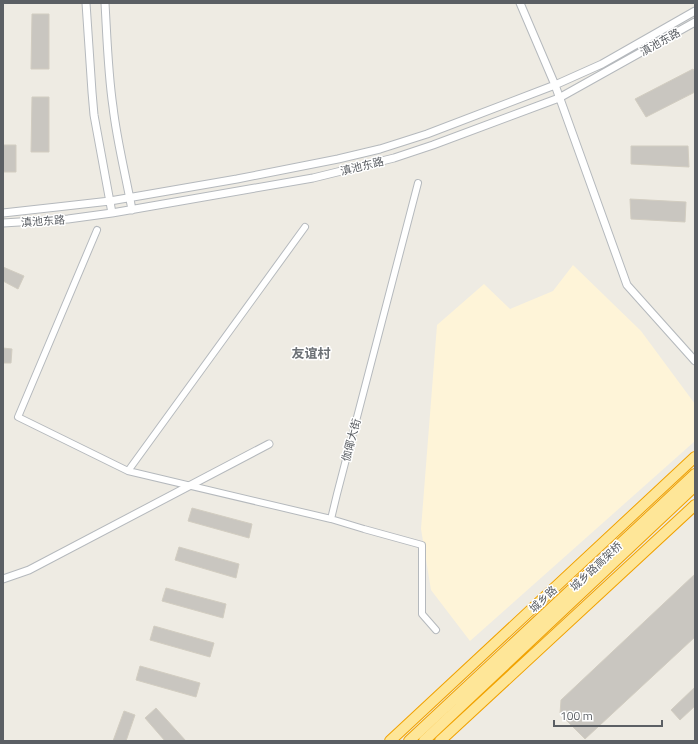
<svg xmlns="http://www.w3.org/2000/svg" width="698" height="744" viewBox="0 0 698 744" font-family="'Titillium Web','Noto Sans SC',sans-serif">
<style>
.commercial{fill:#fef4d8}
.building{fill:#c9c6c0;stroke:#d2cdc1}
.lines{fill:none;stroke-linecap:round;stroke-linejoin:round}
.minor-casing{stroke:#b5b9bd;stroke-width:8}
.tertiary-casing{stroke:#b5b9bd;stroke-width:9}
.trunk-casing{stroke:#f1a200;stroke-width:12}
.minor{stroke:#fff;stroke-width:6}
.tertiary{stroke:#fff;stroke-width:7}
.trunk{stroke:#fee698;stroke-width:10}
.labels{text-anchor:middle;stroke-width:3;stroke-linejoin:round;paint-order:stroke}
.street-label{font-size:11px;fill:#5b5f64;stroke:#fff}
.quarter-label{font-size:13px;font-weight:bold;fill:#6c7176;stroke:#fff}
</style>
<rect width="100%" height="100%" fill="#eeebe3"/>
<path class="commercial" d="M573 265 641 331 695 404V441L470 641 431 590 421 529 437 325 484 284 510 309 553 291Z"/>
<path class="building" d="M32 14H49V69H31Z
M693 69 695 72V92L646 117 635 99Z
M32 97H49V152H31Z
M3 145H16V172H3Z
M631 146H688L689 167 631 164Z
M630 199 686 202 685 222 631 219Z
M3 267 24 276 18 289 3 281Z
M3 348 12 349 11 363H3Z
M192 508 252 524 249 538 188 521Z
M179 547 239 564 236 578 175 560Z
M695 574V637L585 739 560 714 561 700Z
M166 588 226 604 223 618 162 601Z
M154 626 214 643 210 657 150 640Z
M140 666 200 683 196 697 136 680Z
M695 687V706L680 720 671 710Z
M156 708 186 741H165L145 718Z
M124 711 135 715 126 741H113Z"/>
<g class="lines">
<g class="minor-casing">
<path id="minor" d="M418 183 337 494 331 519 364 529 422 545V614L436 630
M97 230 18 417 128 471 331 519
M128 471 305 227"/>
</g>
<g class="tertiary-casing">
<path id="tertiary" d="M86 3 92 92 94 115 112 213
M105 3C107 38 108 73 113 107 117 142 126 176 132 210
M520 3 555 85 627 285 695 361
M3 213 57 207 110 201 237 179 338 159 380 149 427 134 555 85 602 64 695 11
M3 223 68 219 112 213 313 178 394 158 433 145 559 98 695 22
M3 579 29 570 269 444"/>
</g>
<g class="trunk-casing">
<path id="trunk" d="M390 741 695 457
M409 741 695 474
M424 741 695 486
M440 741 695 505"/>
</g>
<use href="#minor" class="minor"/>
<use href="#tertiary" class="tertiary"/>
<use href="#trunk" class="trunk"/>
</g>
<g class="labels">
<g class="street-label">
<text transform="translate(660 42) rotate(-29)" y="4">滇池东路</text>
<text transform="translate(362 166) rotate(-14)" y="4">滇池东路</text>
<text transform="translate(43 221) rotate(-4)" y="4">滇池东路</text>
<text transform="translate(351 440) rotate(-75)" y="4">伽倻大街</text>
<text transform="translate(596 566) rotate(-43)" y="4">城乡路高架桥</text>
<text transform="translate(543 599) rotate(-43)" y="4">城乡路</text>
</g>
<g class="quarter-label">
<text x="311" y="358">友谊村</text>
</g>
</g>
<rect width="698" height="744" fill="none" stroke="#5b5f64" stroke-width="8"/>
<path d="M554 720v6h108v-6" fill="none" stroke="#5b5f64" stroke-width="2"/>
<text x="560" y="720" font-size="12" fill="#5b5f64" stroke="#ffffff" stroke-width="3" paint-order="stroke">100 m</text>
</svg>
